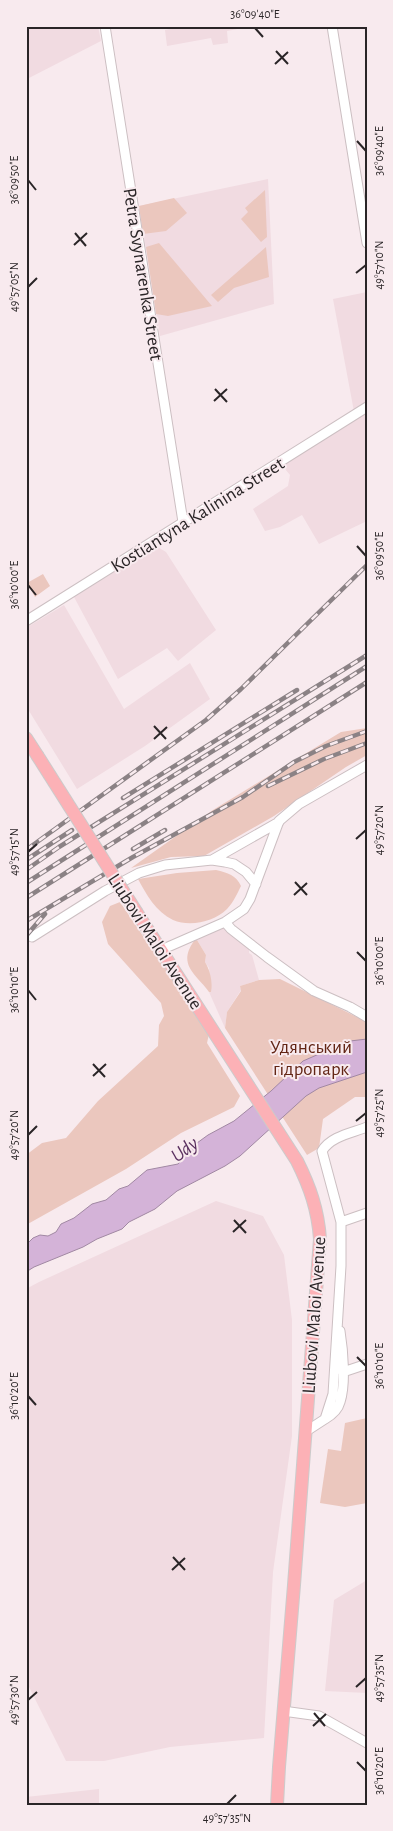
<svg xmlns="http://www.w3.org/2000/svg" width="393" height="1831" viewBox="0 0 393 1831" font-family="'Alegreya Sans',sans-serif">
<style>
.built{fill:#f1dbe1}
.green{fill:#ebc7be}
.water{fill:#d4b3d8;stroke:#a188a3}
.lines{fill:none;stroke-linecap:round;stroke-linejoin:round}
.minor-casing{stroke:#ccbfc2;stroke-width:11}
.primary-casing{stroke:#cccbcb;stroke-width:14}
.minor{stroke:#fff;stroke-width:9}
.primary{stroke:#fcb1b6;stroke-width:12}
.rail-casing{stroke:#8b8285;stroke-width:4.5}
.rail{stroke:#f8eaee;stroke-width:2.5;stroke-dasharray:8;stroke-linecap:butt}
.primary-bridge-casing{stroke:#cccbcb;stroke-width:14;stroke-linecap:butt}
.primary-bridge{stroke:#fcb1b6;stroke-width:12}
.ticks{fill:none;stroke:#2a2527;stroke-width:2}
.labels{text-anchor:middle;stroke-width:4;stroke-linejoin:round;paint-order:stroke}
.street-label{font-size:19px;fill:#2a2527;stroke:#f8eaee}
.park-label{font-size:19px;fill:#622515;stroke:#f8eaee}
.water-label{font-size:20px;font-style:italic;fill:#5a305f;stroke:#f8eaee}
.neatline{fill:none;stroke:#2a2527;stroke-width:2}
.ticks-label{font-size:12px;text-anchor:middle;fill:#2a2527}
</style>
<rect width="100%" height="100%" fill="#f8eaee"/>
<path class="built" d="M26 26H98L101 41 29 78 26 74Z
M186 26H253L227 31 228 43 213 45 211 38 167 46 165 30Z
M268 179 274 304 160 336 139 206Z
M367 292V521L319 544 302 515 280 527 265 531 253 509 288 486 290 475 285 469 287 460 355 417 333 299Z
M156 546 166 552 216 630 178 661 167 648 118 679 74 597Z
M64 605 124 709 190 663 210 699 145 746 77 789 26 706V628Z
M225 922 249 945V953L252 955 259 980 240 986 241 990 227 1012 225 1028 209 992H211L209 968 205 962 206 955 197 940Z
M216 1201 263 1216 284 1255 292 1320V1436L273 1572 264 1738 170 1747 104 1761H66L26 1681V1289L39 1282Z
M367 1580V1693L325 1691 334 1600Z
M99 1789V1805H26V1797Z"/>
<path class="green" d="M265 190 267 237 261 242 241 219 248 212 245 208Z
M174 198 187 213 166 231 143 234 139 206Z
M159 243 212 306 168 316 156 314 146 247Z
M266 247 269 277 234 288 218 302 211 295Z
M43 574 50 586 35 597 27 583Z
M367 728V755L346 767 274 816 204 856 171 857 131 868 213 810 341 732Z
M216 870C228 873 236 875 241 886 237 894 233 903 227 909 214 922 190 927 173 920 156 912 146 894 138 879L177 873Z
M120 902 209 1034 207 1043 240 1096 234 1107 181 1133 126 1169 26 1225V1155L42 1143 66 1138 98 1101 158 1046 159 1025 164 1016 161 1003 108 944 102 922 110 906Z
M197 940 206 955 205 962C210 970 213 982 211 992H209C196 974 177 965 194 941Z
M280 979 367 1022V1097H355L323 1119 319 1148 307 1155 225 1028 227 1012 241 991 240 986 259 980Z
M367 1418V1503L345 1507 320 1503 328 1449 341 1451 345 1423Z"/>
<path class="water" d="M367 1039V1072L319 1088 306 1096 240 1156 225 1166 177 1191 155 1209 129 1222 122 1229 97 1239 83 1247 34 1267 26 1272V1245L33 1238 40 1235 48 1236 56 1232 61 1224 74 1218 92 1204 106 1200 119 1189 128 1186 147 1170 178 1164 197 1143 208 1135 234 1121 271 1091 303 1061 319 1054 334 1050 350 1041Z"/>
<g class="lines">
<g class="minor-casing">
<path id="minor" d="M105 26 183 522
M332 26 367 243
M26 621 367 407
M212 860 279 822
M225 922 231 929 267 957 314 991 350 1007 367 1017
M32 937 105 891 139 873 165 865 212 860 225 862 234 864 246 872 256 884
M161 950 225 922 244 909 250 899 279 821 299 804 367 765
M341 1222 367 1213
M343 1372 367 1364
M325 1419C332 1415 338 1410 340 1402 346 1384 343 1350 340 1331
M305 1432 325 1419 333 1394 341 1266V1222L322 1151C331 1136 352 1133 367 1127
M283 1711 319 1716 367 1743"/>
</g>
<g class="primary-casing">
<path id="primary" d="M26 738 37 755
M137 913 297 1161C310 1187 318 1210 320 1239L294 1585 279 1767 277 1805"/>
</g>
<use href="#minor" class="minor"/>
<use href="#primary" class="primary"/>
<g class="rail-casing">
<path id="rail" d="M268 786 324 759 367 743
M123 798 297 690
M133 849 165 830
M26 850 206 720 241 689 367 565
M26 860 72 830
M26 870 59 847 367 655
M26 883 367 666
M26 898 367 682
M26 921 133 857 243 797 294 762 326 746 367 731
M26 936 45 914"/>
</g>
<use href="#rail" class="rail"/>
<g class="primary-bridge-casing">
<path id="primary-bridge" d="M37 755 137 913"/>
</g>
<use href="#primary-bridge" class="primary-bridge"/>
</g>
<path class="ticks" d="M255 28 263 37M276 51 288 64M275 64 288 52M357 141 366 151M28 180 36 190M75 233 86 246M74 245 87 233M356 273 366 265M28 287 37 278M215 389 227 402M214 401 227 389M357 546 366 556M28 585 36 595M154 726 166 739M154 739 167 727M356 839 366 830M28 852 37 844M295 882 307 895M294 895 307 883M357 952 366 961M28 990 36 1000M93 1064 105 1077M93 1076 106 1064M356 1121 366 1113M28 1135 37 1126M234 1220 246 1233M233 1232 246 1220M357 1357 366 1366M28 1396 36 1405M173 1557 185 1570M172 1570 185 1558M356 1687 366 1678M28 1700 37 1692M314 1713 325 1726M313 1726 326 1714M357 1762 366 1771M227 1804 236 1795"/>
<g class="labels">
<g class="street-label">
<text transform="translate(144 274) rotate(81)" y="7">Petra Svynarenka Street</text>
<text transform="translate(197 514) rotate(-32)" y="7">Kostiantyna Kalinina Street</text>
<text transform="translate(156 941) rotate(57)" y="7">Liubovi Maloi Avenue</text>
<text transform="translate(313 1315) rotate(-86)" y="7">Liubovi Maloi Avenue</text>
</g>
<g class="park-label">
<text x="311" y="1053">Удянський<tspan x="311" dy="22">гідропарк</tspan></text>
</g>
<g class="water-label">
<text transform="translate(184 1149) rotate(-37)" y="7">Udy</text>
</g>
</g>
<rect width="393" height="1831" fill="none" stroke="#f8eaee" stroke-width="55"/>
<rect x="28" y="28" width="338" height="1776" class="neatline"/>
<g class="ticks-label">
<text x="255" y="18">36°09'40"E</text>
<text transform="translate(379 151) rotate(-90)" y="4">36°09'40"E</text>
<text transform="translate(14 180) rotate(-90)" y="4">36°09'50"E</text>
<text transform="translate(379 265) rotate(-90)" y="4">49°57'10"N</text>
<text transform="translate(14 287) rotate(-90)" y="4">49°57'05"N</text>
<text transform="translate(379 556) rotate(-90)" y="4">36°09'50"E</text>
<text transform="translate(14 585) rotate(-90)" y="4">36°10'00"E</text>
<text transform="translate(379 830) rotate(-90)" y="4">49°57'20"N</text>
<text transform="translate(14 852) rotate(-90)" y="4">49°57'15"N</text>
<text transform="translate(379 961) rotate(-90)" y="4">36°10'00"E</text>
<text transform="translate(14 990) rotate(-90)" y="4">36°10'10"E</text>
<text transform="translate(379 1113) rotate(-90)" y="4">49°57'25"N</text>
<text transform="translate(14 1135) rotate(-90)" y="4">49°57'20"N</text>
<text transform="translate(379 1366) rotate(-90)" y="4">36°10'10"E</text>
<text transform="translate(14 1396) rotate(-90)" y="4">36°10'20"E</text>
<text transform="translate(379 1678) rotate(-90)" y="4">49°57'35"N</text>
<text transform="translate(14 1700) rotate(-90)" y="4">49°57'30"N</text>
<text transform="translate(379 1771) rotate(-90)" y="4">36°10'20"E</text>
<text x="227" y="1822">49°57'35"N</text>
</g>
</svg>
